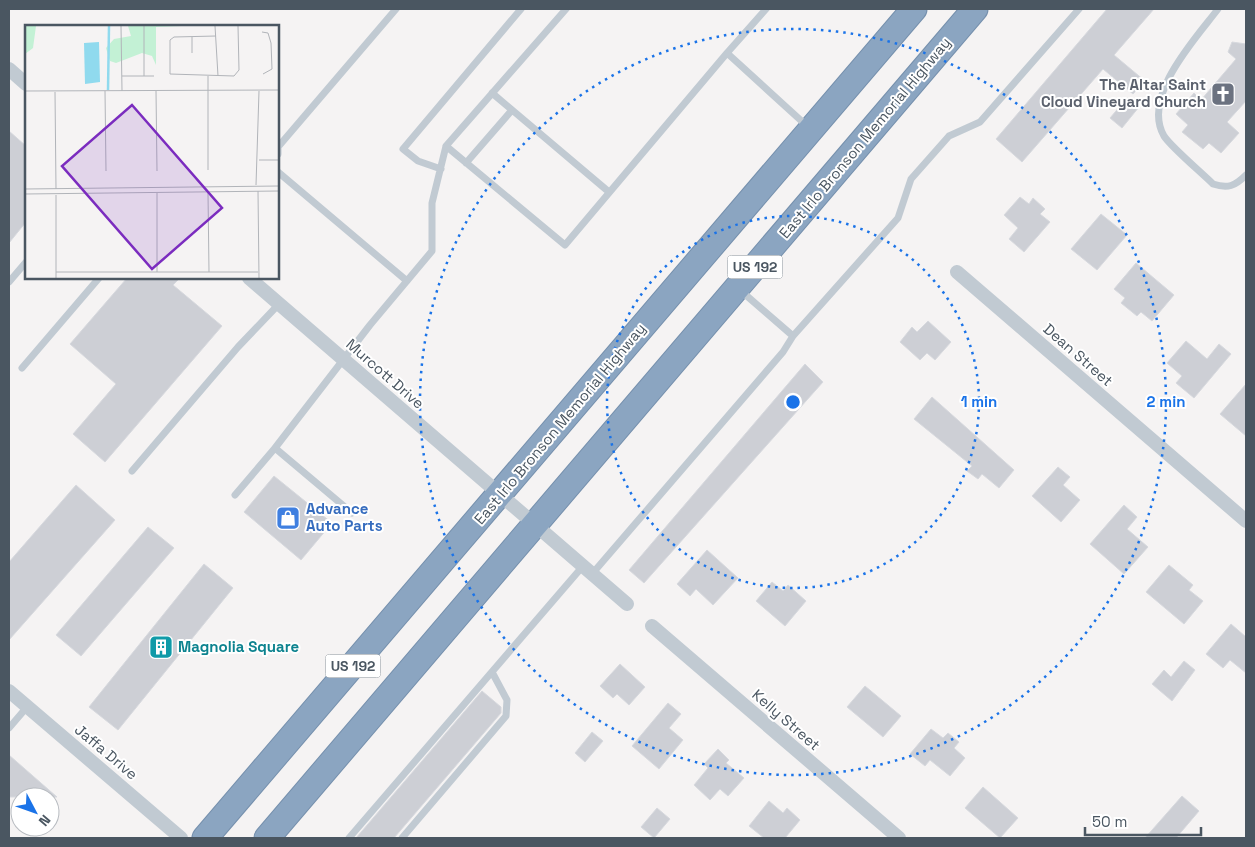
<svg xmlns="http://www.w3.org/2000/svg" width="1255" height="847" viewBox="0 0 1255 847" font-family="'Space Grotesk',sans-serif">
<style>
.building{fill:#cdcfd5;stroke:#d7d9de}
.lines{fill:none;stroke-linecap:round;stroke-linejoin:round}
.highway-casing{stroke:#7690ad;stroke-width:27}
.lane{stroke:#c1cad2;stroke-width:7}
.street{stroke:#c1cad2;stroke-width:14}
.highway{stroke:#8ba5c1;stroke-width:25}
.ring{fill:none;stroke:#1a73e8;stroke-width:2.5;stroke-dasharray:2.5 5}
.labels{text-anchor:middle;stroke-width:4;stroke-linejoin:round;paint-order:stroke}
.shield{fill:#fff;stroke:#808990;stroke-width:1}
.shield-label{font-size:14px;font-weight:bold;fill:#4a5661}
.worship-label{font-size:15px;font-weight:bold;fill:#5b616d;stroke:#fff;text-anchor:end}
.street-label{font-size:15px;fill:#4a5661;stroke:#fff}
.shop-label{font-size:15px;font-weight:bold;fill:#366cbe;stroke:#fff;text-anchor:start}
.culture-label{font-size:15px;font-weight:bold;fill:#0d838f;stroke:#fff;text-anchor:start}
.inset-river{fill:none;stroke:#90daee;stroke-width:2.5}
.inset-road{fill:none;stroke:#b1b4b9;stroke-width:1}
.view{fill:#7b2cbf;fill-opacity:0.15;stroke:#7b2cbf;stroke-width:2.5}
.inset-edge{fill:none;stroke:#4a5661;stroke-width:2.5}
.centre{fill:#1a73e8;stroke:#fff;stroke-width:2.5}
.ring-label{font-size:15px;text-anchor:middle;font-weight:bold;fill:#1a73e8;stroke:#fff;stroke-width:4;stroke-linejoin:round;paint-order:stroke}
</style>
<rect width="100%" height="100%" fill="#f5f3f3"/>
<path class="building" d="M1107 9H1154L1114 55 1145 81 1133 94 1103 69 1022 162 996 139Z
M1232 42 1246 44V101L1227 122 1239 133 1221 153 1209 143 1203 149 1182 132 1188 125 1176 114 1194 93 1201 100 1236 59 1228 52Z
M1127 98 1139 107 1122 128 1110 118Z
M9 131 26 146V222L9 243Z
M1020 197 1029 204 1033 198 1045 209 1040 214 1050 222 1024 252 1009 239 1018 228 1004 215Z
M1101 214 1127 235 1097 270 1071 249Z
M1136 263 1174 295 1152 321 1141 312 1137 316 1121 303 1125 298 1114 289Z
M127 278H180L173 285 222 326 105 462 73 434 116 384 70 344Z
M928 321 951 342 935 360 927 353 920 360 900 342 912 327 917 332Z
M1186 341 1207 359 1219 344 1231 354 1194 398 1176 383 1182 376 1167 363Z
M805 364 823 382 644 583 629 570Z
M1246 384V436L1220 414Z
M932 397 1014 470 999 488 982 474 978 479 967 471 972 466 914 419Z
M1058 467 1070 477 1063 485 1080 500 1061 522 1032 496Z
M274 476 332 523 301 560 244 512Z
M76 485 115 520 9 640V562Z
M1124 505 1137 517 1127 529 1148 547 1124 574 1090 544Z
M148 527 174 548 81 656 56 635Z
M707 550 738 578 713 605 696 589 690 596 677 584Z
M204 564 233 588 118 730 89 707Z
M1169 565 1193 585 1189 590 1203 601 1184 624 1146 592Z
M772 582 783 591 788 585 806 601 785 626 756 601Z
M1231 624 1246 637V673L1230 660 1223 668 1206 654Z
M1184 661 1195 670 1172 701 1152 684 1164 670 1171 677Z
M620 664 645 687 629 705 617 694 613 698 600 686Z
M865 686 901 716 883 737 847 707Z
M482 691 501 707V713L394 838H356Z
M668 703 681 714 669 728 683 740 659 769 632 746Z
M931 729 943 738 948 733 959 742 954 748 965 758 950 776 930 760 925 766 910 754Z
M592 732 603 741 585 762 575 753Z
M718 749 729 760 726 763 744 778 728 796 720 789 710 800 694 785 708 768 704 764Z
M9 755 57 797H9Z
M983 787 1018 818 1000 838 965 808Z
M1182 796 1199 811 1176 838H1145Z
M769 801 783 813 787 808 800 820 785 838H764L749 826Z
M657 808 670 819 654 838 641 827Z"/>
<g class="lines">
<g class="highway-casing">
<path id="highway" d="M205 838 914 9
M267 838 975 9"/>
</g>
<path class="lane" d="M766 9 727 53 807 126
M1218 9C1196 38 1141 96 1164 136 1171 147 1202 173 1213 184 1228 189 1235 186 1246 175
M492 93 609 192
M446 146 565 245 727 53
M278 154V147L396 9
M466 163 512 110
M441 169 418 161 403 149 521 9
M278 172 407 281
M9 282 26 262
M740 290 793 336
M22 368 99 278
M132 471 238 347 279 304
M235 495 275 448
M352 513 275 448 370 325 432 251V203L446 146 566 9
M592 574 783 352 793 336 898 218 911 179 949 136 980 122 1079 9
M9 728 27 707
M349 838 583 566
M402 838 506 716 507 700 492 672"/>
<path class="street" d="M9 69 26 84
M957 272 1246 521
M249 278 627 604
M652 626 899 838
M9 691 181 838"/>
<use href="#highway" class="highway"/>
</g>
<g class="ring">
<circle cx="793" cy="402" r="186"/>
<circle cx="793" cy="402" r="373"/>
</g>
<defs>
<g id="church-square" transform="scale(1.25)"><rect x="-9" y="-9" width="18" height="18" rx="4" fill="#6b7280" stroke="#fff"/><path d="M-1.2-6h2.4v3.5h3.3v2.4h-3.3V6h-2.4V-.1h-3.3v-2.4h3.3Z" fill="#fff"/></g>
<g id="shop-square" transform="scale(1.25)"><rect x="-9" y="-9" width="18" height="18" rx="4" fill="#3f7fe0" stroke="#fff"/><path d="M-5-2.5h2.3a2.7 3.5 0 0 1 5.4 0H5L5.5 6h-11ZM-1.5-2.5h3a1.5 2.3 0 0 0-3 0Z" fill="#fff"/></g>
<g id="building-square" transform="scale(1.25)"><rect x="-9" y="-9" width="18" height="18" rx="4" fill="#0f9aa8" stroke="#fff"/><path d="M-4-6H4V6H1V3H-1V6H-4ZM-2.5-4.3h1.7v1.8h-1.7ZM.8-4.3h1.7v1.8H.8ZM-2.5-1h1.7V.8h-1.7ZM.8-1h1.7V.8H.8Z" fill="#fff"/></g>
</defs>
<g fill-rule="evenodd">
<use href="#church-square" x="1223" y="94"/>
<use href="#shop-square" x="288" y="518"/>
<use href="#building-square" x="161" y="647"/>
</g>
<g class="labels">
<g class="shield">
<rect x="727.5" y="255.5" width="55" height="23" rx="4"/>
<rect x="325.5" y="654.5" width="55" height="23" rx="4"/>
</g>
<g class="shield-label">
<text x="755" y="272">US 192</text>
<text x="353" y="671">US 192</text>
</g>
<g class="worship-label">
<text x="1206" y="90">The Altar Saint<tspan x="1206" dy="17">Cloud Vineyard Church</tspan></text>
</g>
<g class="street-label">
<text transform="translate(865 138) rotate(-50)" y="5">East Irlo Bronson Memorial Highway</text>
<text transform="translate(1078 355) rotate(41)" y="5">Dean Street</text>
<text transform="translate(385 374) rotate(41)" y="5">Murcott Drive</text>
<text transform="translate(560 424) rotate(-50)" y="5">East Irlo Bronson Memorial Highway</text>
<text transform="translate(786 720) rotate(41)" y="5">Kelly Street</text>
<text transform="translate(106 752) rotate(40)" y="5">Jaffa Drive</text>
</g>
<g class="shop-label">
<text x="306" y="514">Advance<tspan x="306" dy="17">Auto Parts</tspan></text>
</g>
<g class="culture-label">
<text x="178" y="652">Magnolia Square</text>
</g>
</g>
<g transform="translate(25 25)">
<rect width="254" height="254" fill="#f5f3f3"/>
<path d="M0 1H11L8 23 0 29ZM103 1H157L131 2V40L127 31 117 28 91 38 85 36 81 23 89 14 106 11Z" fill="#c3f1d5"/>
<path d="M74 17 75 57 60 59 59 18Z" fill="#90daee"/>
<path class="inset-river" d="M83 65 84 1"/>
<path class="inset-road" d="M96 1 97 66M119 1V51M190 1 193 51M237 7 243 8 246 18 247 44 238 49M191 11 149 12 145 15V49L209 51 214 45 213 1M167 12V28M97 51H129M0 66 254 65M80 66 81 146M131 66 132 146M30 67 31 164M234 135H254M183 145V51M231 160 234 66M0 164 254 161M233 166 234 253M132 168V247M183 168 184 247M0 169 254 166M31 170V253M31 247H233"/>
<path class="view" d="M107 80 197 183 127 244 37 141Z"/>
<rect width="254" height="254" class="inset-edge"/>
</g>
<circle cx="793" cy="402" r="8" class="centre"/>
<g class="ring-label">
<text x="979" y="407">1 min</text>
<text x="1166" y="407">2 min</text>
</g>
<rect width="1255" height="847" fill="none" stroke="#4a5661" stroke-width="20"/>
<g transform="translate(35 812) rotate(131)"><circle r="24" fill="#ffffff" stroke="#b7bbc0"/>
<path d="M0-4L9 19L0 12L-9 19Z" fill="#1a73e8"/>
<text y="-8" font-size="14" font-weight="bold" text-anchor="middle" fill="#4a5661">N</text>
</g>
<path d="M1085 827v8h116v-8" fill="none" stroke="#4a5661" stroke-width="2.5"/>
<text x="1092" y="827" font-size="15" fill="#4a5661" stroke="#ffffff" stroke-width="4" paint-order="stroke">50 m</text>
</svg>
